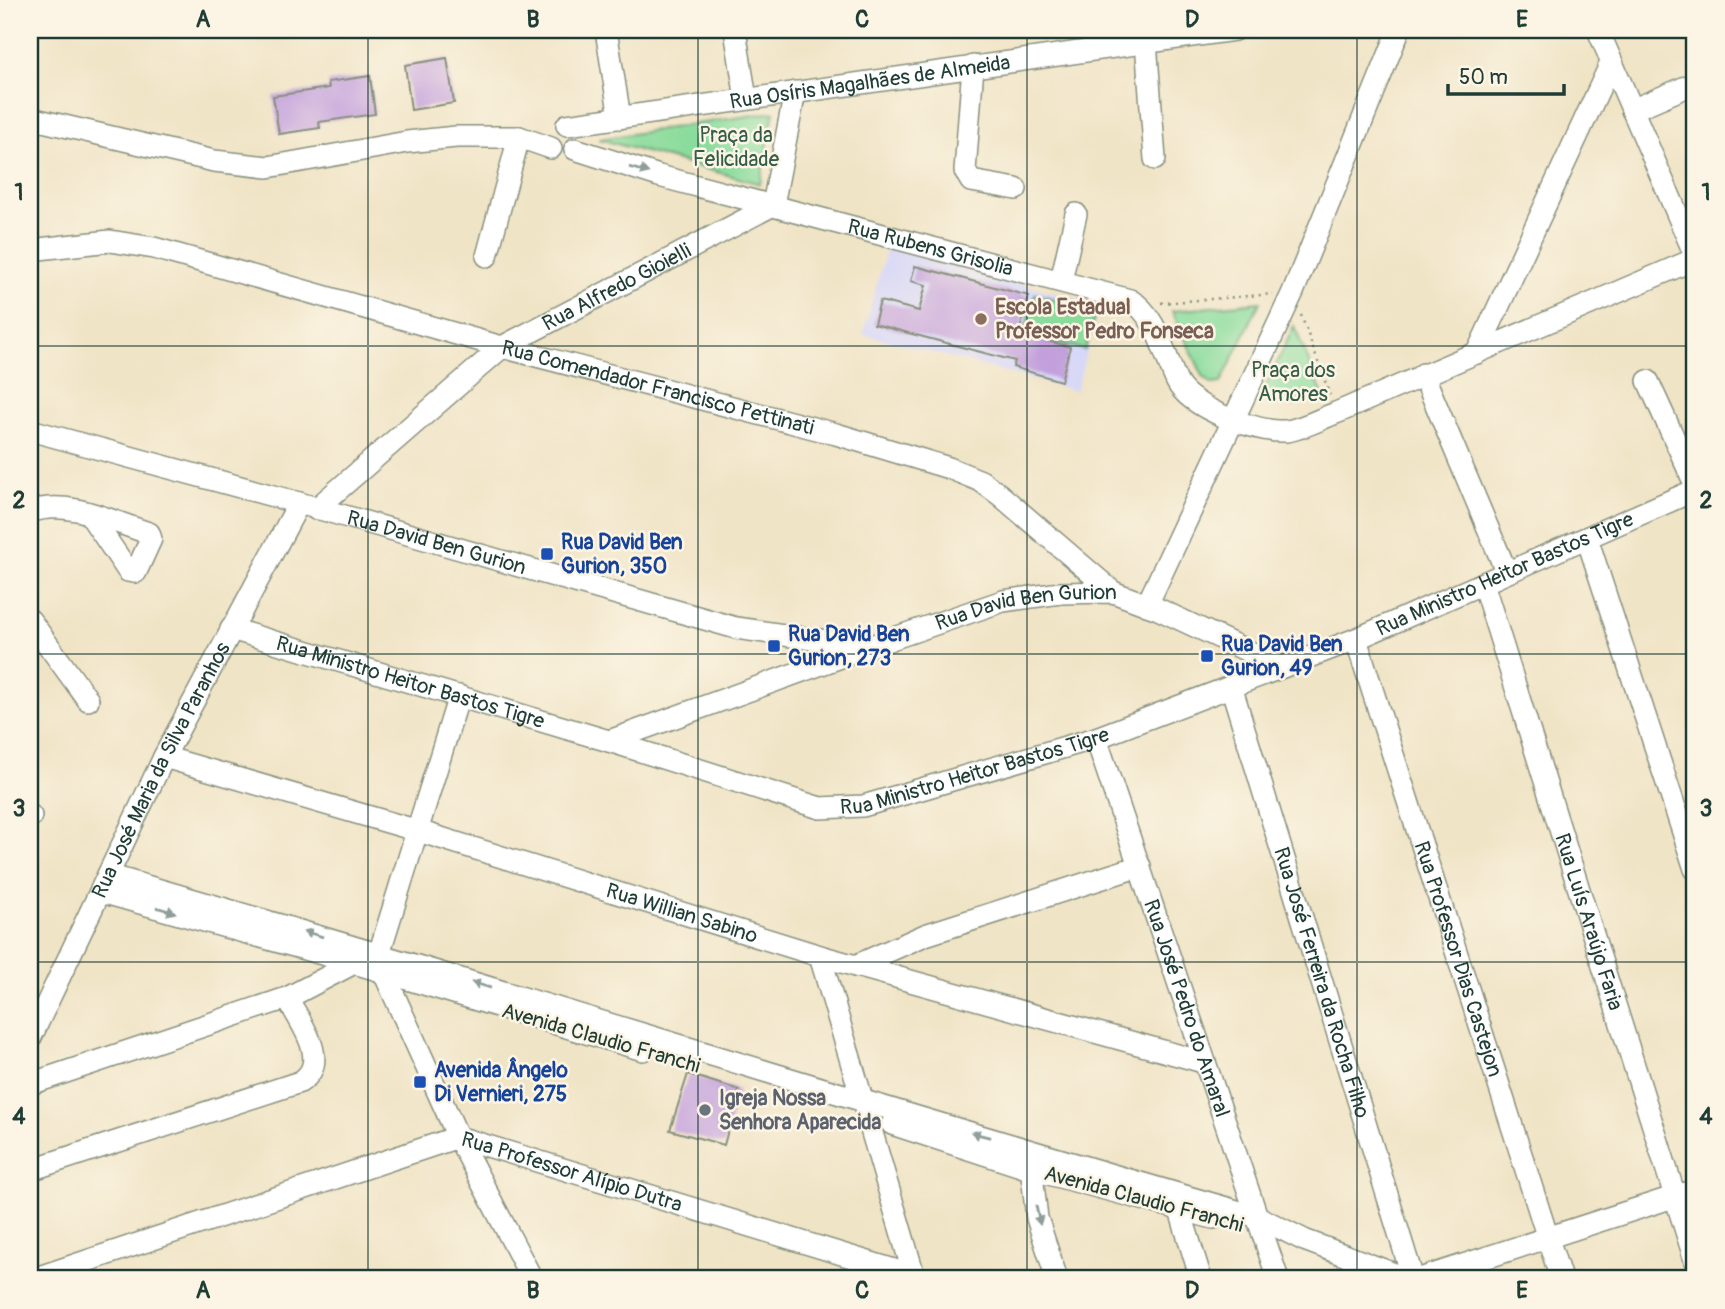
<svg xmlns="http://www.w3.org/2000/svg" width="1725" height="1309" viewBox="0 0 1725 1309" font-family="Pangolin,sans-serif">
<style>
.built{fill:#d7d7f8}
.green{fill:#8adc9c;stroke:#548c68;stroke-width:2}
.building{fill:#c3a0dc}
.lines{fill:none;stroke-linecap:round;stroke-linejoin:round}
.minor-casing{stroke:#88907d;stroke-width:24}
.path{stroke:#88907d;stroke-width:2.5;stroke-dasharray:2 5;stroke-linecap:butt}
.minor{stroke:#fff;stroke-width:21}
.oneway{fill:#8f9e9a}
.grid{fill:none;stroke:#1f3d34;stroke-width:2;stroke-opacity:0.55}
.education-dot{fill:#8d6e63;stroke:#fcf5e5;stroke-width:2.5}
.transit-dot{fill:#1a4fb4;stroke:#fcf5e5;stroke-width:2.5}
.worship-dot{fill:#6b7280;stroke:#fcf5e5;stroke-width:2.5}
.labels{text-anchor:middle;stroke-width:5;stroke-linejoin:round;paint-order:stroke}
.street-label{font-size:21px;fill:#1f3d34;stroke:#fcf5e5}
.park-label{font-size:21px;fill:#345d49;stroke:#fcf5e5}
.education-label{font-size:21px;font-weight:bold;fill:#785e54;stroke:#fcf5e5;text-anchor:start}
.transit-label{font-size:21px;font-weight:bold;fill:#164399;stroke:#fcf5e5;text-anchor:start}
.worship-label{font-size:21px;font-weight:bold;fill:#5b616d;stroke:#fcf5e5;text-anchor:start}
.neatline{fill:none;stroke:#1f3d34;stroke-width:2.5}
.grid-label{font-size:23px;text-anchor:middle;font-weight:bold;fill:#1f3d34}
</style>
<rect width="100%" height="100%" fill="#fcf5e5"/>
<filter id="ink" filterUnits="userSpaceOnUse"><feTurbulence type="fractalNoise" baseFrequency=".0143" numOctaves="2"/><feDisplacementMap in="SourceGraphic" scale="14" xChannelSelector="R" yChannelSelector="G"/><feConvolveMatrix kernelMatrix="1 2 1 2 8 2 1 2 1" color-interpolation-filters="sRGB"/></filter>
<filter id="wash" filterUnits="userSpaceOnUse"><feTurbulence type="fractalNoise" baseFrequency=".00686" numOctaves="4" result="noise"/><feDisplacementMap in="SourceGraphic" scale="28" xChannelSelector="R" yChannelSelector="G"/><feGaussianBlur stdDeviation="1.57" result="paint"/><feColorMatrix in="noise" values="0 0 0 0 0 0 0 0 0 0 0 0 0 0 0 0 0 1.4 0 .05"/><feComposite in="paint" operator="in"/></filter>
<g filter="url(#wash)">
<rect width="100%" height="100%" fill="#f0e4c6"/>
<path class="built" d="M887 248 1099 305 1076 391 863 334Z"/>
<path class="green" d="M774 112 760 184 599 139Z
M1035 294 1096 310 1085 350 1024 334Z
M1260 302 1221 383 1212 384 1203 376 1172 311Z
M1294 326 1323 395 1295 405 1260 399Z"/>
<g id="blocks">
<path class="building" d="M447 58 454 103 411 110 405 65Z
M370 76 375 114 319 122 320 128 279 134 273 96 329 88 328 82Z
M915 266 1029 296 1019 333 1070 347 1061 381 1013 367 1015 361 874 324 880 301 919 311 926 285 911 281Z
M688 1074 739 1090 724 1145 670 1130Z"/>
</g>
</g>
<g filter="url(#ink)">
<use href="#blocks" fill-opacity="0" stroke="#88907d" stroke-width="2"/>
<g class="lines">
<g class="minor-casing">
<g id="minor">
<path d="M606 30 620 118"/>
<path d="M735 30 746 99"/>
<path d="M1598 30 1695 255"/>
<path d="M1146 42 1155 159"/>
<path d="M973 66 965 171 971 181 1016 189"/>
<path d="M1632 110 1695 83"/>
<path d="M30 118 214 161 268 167 407 142 456 137H519L551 148"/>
<path id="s1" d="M567 125 1234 30"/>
<path id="s2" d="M575 149 659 176 1130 300C1157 315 1164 355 1177 382 1190 408 1256 433 1286 431 1302 429 1320 419 1336 413L1695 259"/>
<path id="s3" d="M30 250 110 241 154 248 502 347 836 434 949 468 981 481 1000 495 1113 592"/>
<path d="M487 256 519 137"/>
<path d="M1061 281 1076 214"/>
<path d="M1477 353 1611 63"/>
<path d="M1423 374 1506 571"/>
<path d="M1648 381 1695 484"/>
<path id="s4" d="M30 430 299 503 736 628 868 647 1003 601 1060 593 1113 592 1158 609 1282 667"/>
<path id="s5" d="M316 509 502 347 773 205 795 92"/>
<path d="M30 512C68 498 112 522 149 533L151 539 136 572 128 571 90 515"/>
<path d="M1587 538 1695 869"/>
<path id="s6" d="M1483 583 1695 1260"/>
<path d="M1147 605 1293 292 1399 30"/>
<path d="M30 620 88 700"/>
<path id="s7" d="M231 629 609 741 820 808 863 806 1096 738 1356 639 1695 490"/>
<path id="s8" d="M1356 639 1561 1279"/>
<path id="s9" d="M1231 686 1413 1279"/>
<path d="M459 696 379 954 384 973 458 1137 532 1279"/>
<path id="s10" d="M1096 738 1278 1279"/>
<path d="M609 741 863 649"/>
<path id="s11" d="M164 757 415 830 820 956 1203 1062"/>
<path d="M30 815 31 816"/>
<path d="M108 875C493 985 873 1108 1258 1217L1304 1240 1408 1279"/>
<path d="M101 892 354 963 643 1050"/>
<path d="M820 956 915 1279"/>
<path d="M855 966 925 935 1140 866"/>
<path id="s12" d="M30 1039 164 757 299 503"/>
<path d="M30 1084 287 998 354 963 357 955"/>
<path d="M892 1124 1030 1169 1213 1218"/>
<path d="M1030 1158 1037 1218 1057 1279"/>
<path d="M30 1170 300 1082C332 1062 300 1022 287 998"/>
<path d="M1177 1201 1201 1279"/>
<path id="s13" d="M33 1279 458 1137 914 1276"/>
<path d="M1420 1279 1695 1190"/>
</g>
</g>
<path class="path" d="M1161 303 1273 294
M1301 315 1330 395"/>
<use href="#minor" class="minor"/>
</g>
<defs><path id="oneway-solid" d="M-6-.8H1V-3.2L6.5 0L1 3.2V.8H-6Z" transform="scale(1.75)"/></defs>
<g class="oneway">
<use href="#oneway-solid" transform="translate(639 170) rotate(16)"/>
<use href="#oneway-solid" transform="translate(166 910) rotate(16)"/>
<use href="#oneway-solid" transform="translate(313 934) rotate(-164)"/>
<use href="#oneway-solid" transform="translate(481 985) rotate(-163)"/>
<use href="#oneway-solid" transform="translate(981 1135) rotate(-165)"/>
<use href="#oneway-solid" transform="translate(1038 1215) rotate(78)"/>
</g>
</g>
<path class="grid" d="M368 30V1279M698 30V1279M1027 30V1279M1357 30V1279M30 346H1695M30 654H1695M30 962H1695"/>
<circle class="education-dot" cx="981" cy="319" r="7"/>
<g class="transit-dot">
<rect x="540" y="547" width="14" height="14" rx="3.5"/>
<rect x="767" y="639" width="14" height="14" rx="3.5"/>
<rect x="1200" y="649" width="14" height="14" rx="3.5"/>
<rect x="413" y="1075" width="14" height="14" rx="3.5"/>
</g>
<circle class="worship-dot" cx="705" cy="1110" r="7"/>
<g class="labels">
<g class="street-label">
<text dy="7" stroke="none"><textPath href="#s1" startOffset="306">Rua Osíris Magalhães de Almeida</textPath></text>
<text dy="7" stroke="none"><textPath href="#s2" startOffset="369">Rua Rubens Grisolia</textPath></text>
<text dy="7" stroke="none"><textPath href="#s5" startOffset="376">Rua Alfredo Gioielli</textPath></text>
<text dy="7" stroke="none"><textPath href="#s3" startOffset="648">Rua Comendador Francisco Pettinati</textPath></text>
<text dy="7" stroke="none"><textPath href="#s4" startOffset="422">Rua David Ben Gurion</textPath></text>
<text dy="7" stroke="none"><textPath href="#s7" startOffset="1342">Rua Ministro Heitor Bastos Tigre</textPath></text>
<text dy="7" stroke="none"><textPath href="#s4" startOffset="1031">Rua David Ben Gurion</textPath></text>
<text dy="7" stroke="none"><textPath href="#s7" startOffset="187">Rua Ministro Heitor Bastos Tigre</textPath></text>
<text dy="7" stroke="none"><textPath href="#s7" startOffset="775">Rua Ministro Heitor Bastos Tigre</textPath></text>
<text dy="7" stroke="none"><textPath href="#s12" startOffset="299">Rua José Maria da Silva Paranhos</textPath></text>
<text dy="7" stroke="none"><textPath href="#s11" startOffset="541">Rua Willian Sabino</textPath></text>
<text dy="7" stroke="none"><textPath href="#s6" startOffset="355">Rua Luís Araújo Faria</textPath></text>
<text dy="7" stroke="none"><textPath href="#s8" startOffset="336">Rua Professor Dias Castejon</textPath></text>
<text dy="7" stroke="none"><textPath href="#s9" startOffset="310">Rua José Ferreira da Rocha Filho</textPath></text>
<text dy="7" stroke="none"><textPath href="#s10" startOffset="285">Rua José Pedro do Amaral</textPath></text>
<text transform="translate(601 1038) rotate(16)" y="7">Avenida Claudio Franchi</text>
<text dy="7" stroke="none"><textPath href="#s13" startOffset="567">Rua Professor Alípio Dutra</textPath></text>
<text transform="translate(1144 1199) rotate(15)" y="7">Avenida Claudio Franchi</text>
</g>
<g class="park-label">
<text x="736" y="142">Praça da<tspan x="736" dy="24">Felicidade</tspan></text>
<text x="1293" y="377">Praça dos<tspan x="1293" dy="24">Amores</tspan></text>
</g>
<g class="education-label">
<text x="995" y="314">Escola Estadual<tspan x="995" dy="24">Professor Pedro Fonseca</tspan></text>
</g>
<g class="transit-label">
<text x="561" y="549">Rua David Ben<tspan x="561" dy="24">Gurion, 350</tspan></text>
<text x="788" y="641">Rua David Ben<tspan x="788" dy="24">Gurion, 273</tspan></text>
<text x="1221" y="651">Rua David Ben<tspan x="1221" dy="24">Gurion, 49</tspan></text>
<text x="434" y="1077">Avenida Ângelo<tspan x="434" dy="24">Di Vernieri, 275</tspan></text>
</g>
<g class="worship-label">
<text x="719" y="1105">Igreja Nossa<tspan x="719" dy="24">Senhora Aparecida</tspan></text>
</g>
</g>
<rect width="1725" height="1309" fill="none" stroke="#fcf5e5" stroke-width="77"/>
<path d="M1448 84v10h116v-10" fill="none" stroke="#1f3d34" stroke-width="3.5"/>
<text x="1459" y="84" font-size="21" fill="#1f3d34" stroke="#fcf5e5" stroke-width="5" paint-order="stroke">50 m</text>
<rect x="38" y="38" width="1648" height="1232" class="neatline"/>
<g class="grid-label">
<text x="203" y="27">A</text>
<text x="533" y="27">B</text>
<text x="862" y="27">C</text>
<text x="1192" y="27">D</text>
<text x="1522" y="27">E</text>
<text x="19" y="200">1</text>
<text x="1706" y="200">1</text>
<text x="19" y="508">2</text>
<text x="1706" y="508">2</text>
<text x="19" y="816">3</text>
<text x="1706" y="816">3</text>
<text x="19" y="1124">4</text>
<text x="1706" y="1124">4</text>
<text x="203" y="1298">A</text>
<text x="533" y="1298">B</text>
<text x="862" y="1298">C</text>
<text x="1192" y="1298">D</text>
<text x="1522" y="1298">E</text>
</g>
</svg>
